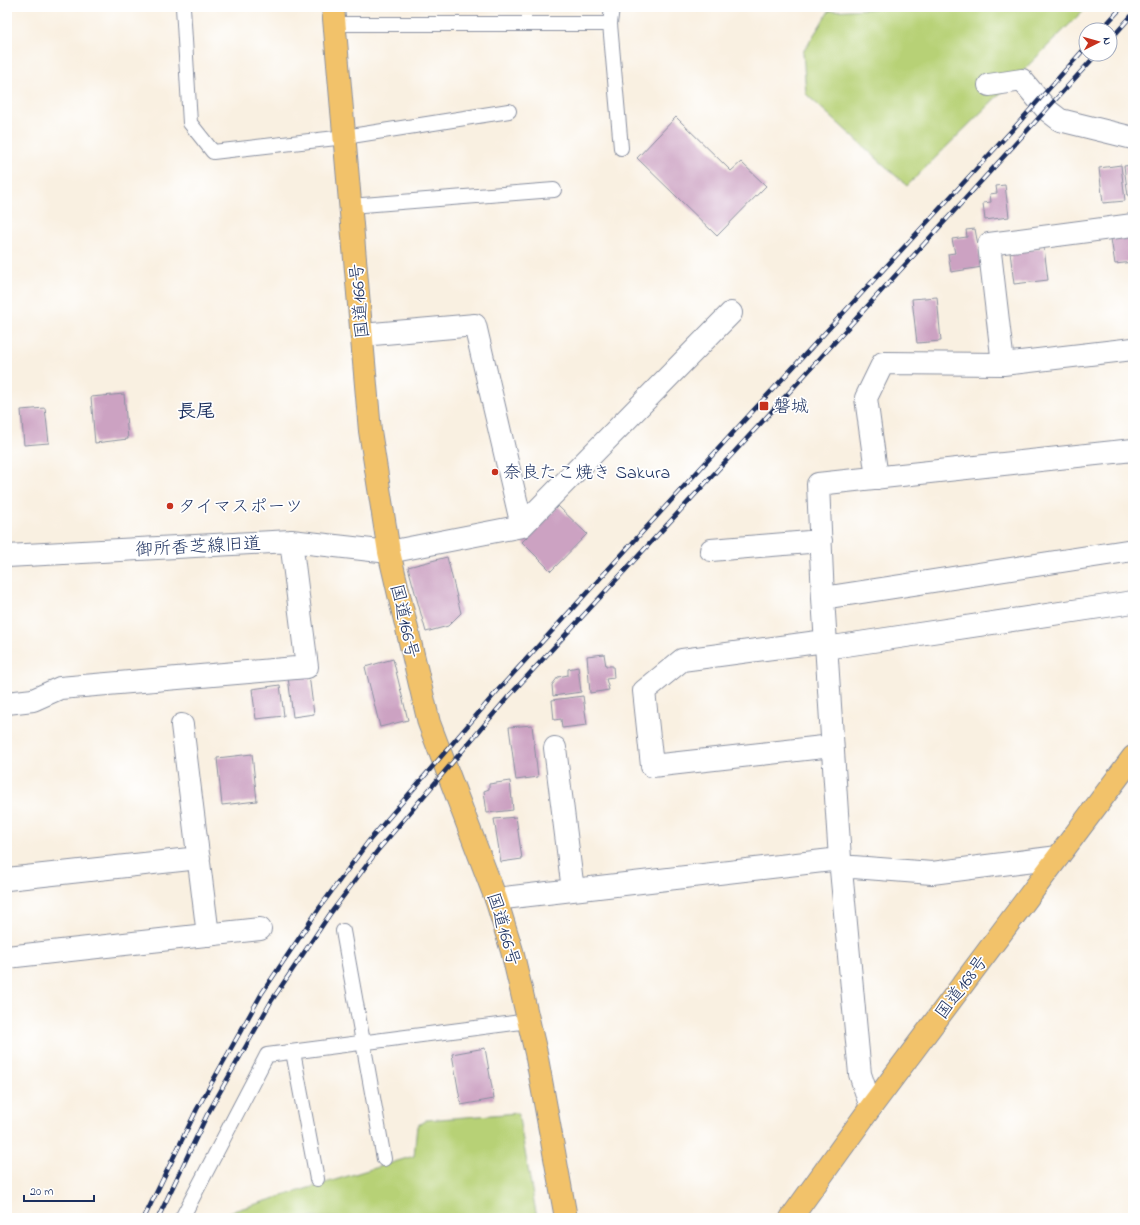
<svg xmlns="http://www.w3.org/2000/svg" width="1140" height="1225" viewBox="0 0 1140 1225" font-family="'Indie Flower','Klee One',sans-serif">
<style>
.green{fill:#b7d176;stroke:#69806a}
.building{fill:#cca2c2}
.lines{fill:none;stroke-linecap:round;stroke-linejoin:round}
.lane-casing{stroke:#8a90a0;stroke-width:16}
.street-casing{stroke:#8a90a0;stroke-width:24}
.highway-casing{stroke:#8a90a0;stroke-width:24}
.lane{stroke:#fff;stroke-width:14}
.street{stroke:#fff;stroke-width:22}
.highway{stroke:#f2c26a;stroke-width:22}
.rail-casing{stroke:#1b2f5e;stroke-width:4.5}
.rail{stroke:#fff;stroke-width:3;stroke-dasharray:9;stroke-linecap:butt}
.poi-dot{fill:#c8321e;stroke:#fff;stroke-width:1.5}
.labels{text-anchor:middle;stroke-width:3.5;stroke-linejoin:round;paint-order:stroke}
.street-label{font-size:18px;fill:#1b2f5e;stroke:#fff}
.poi-label{font-size:18px;fill:#1b2f5e;stroke:#fff;text-anchor:start}
.neighbourhood-label{font-size:19px;font-weight:bold;fill:#1b2f5e;stroke:#fff}
</style>
<rect width="100%" height="100%" fill="#fff"/>
<filter id="ink" filterUnits="userSpaceOnUse"><feTurbulence type="fractalNoise" baseFrequency=".025" numOctaves="2"/><feDisplacementMap in="SourceGraphic" scale="8" xChannelSelector="R" yChannelSelector="G"/><feConvolveMatrix kernelMatrix="1 2 1 2 8 2 1 2 1" color-interpolation-filters="sRGB"/></filter>
<filter id="wash" filterUnits="userSpaceOnUse"><feTurbulence type="fractalNoise" baseFrequency=".012" numOctaves="4" result="noise"/><feDisplacementMap in="SourceGraphic" scale="16" xChannelSelector="R" yChannelSelector="G"/><feGaussianBlur stdDeviation="0.9" result="paint"/><feColorMatrix in="noise" values="0 0 0 0 0 0 0 0 0 0 0 0 0 0 0 0 0 1.4 0 .05"/><feComposite in="paint" operator="in"/></filter>
<g filter="url(#wash)">
<rect width="100%" height="100%" fill="#f9f0e1"/>
<path class="green" d="M903 7H1087L907 186 806 94 803 52 829 11Z
M518 1113 537 1218H210L414 1156 417 1126 426 1120Z"/>
<g id="blocks">
<path class="building" d="M676 117 731 171 741 162 766 186 717 236 637 158Z
M1121 165 1125 201 1103 203 1099 168Z
M1133 165V195L1128 196 1124 166Z
M1005 185 1009 217 985 220 983 203 991 202 990 194 997 193 996 186Z
M975 229 982 267 951 272 948 254 955 253 952 239 967 237 966 230Z
M1133 236V262L1115 264 1111 239Z
M1044 248 1048 280 1014 284 1010 252Z
M937 297 941 341 917 343 912 299Z
M124 394 128 439 95 443 91 397Z
M45 408 49 443 24 445 21 410Z
M558 506 587 534 551 571 522 542Z
M447 557 461 613 448 626 426 632 408 567Z
M604 654 606 666H613L614 678 606 679 609 690 590 693 587 656Z
M393 659 408 720 380 727 365 667Z
M578 667 581 692 553 696 552 685 558 677 568 675V669Z
M309 675 314 714 293 717 288 677Z
M280 685 284 716 256 719 252 689Z
M583 696 587 725 562 728 561 719 554 720 552 700Z
M532 725 538 777 516 780 509 727Z
M252 754 257 801 222 805 217 758Z
M510 781 513 810 487 813 484 791 489 789V784Z
M516 817 522 859 501 862 494 819Z
M485 1048 494 1099 461 1105 452 1054Z"/>
</g>
</g>
<g filter="url(#ink)">
<use href="#blocks" fill-opacity="0" stroke="#8a90a0" stroke-width="1"/>
<g class="lines">
<g class="lane-casing">
<path id="lane" d="M183 7 190 123 213 152 345 137 509 111
M612 7 610 24 621 148
M335 24H610
M350 206 554 190
M343 931 384 1159
M293 1052 317 1179
M182 1218 267 1055 529 1021"/>
</g>
<g class="street-casing">
<path id="street" d="M989 85 1022 80 1047 110 1060 120 1133 138
M1133 225 989 244 1003 364 1133 349
M362 335 475 325 522 526
M877 478 866 398 883 363 1003 364
M711 550 821 541
M7 556 291 541 389 552 522 526 731 313
M823 598 1133 550
M825 641 682 660 644 691 652 766 832 746
M826 648 1133 602
M7 703 33 700 60 688 307 667 291 541
M182 725 208 935
M555 748 573 890
M840 866 932 873 1058 857
M7 879 199 858
M496 899 840 859
M7 957 260 929
M871 1107 860 1074 840 859 823 598 818 484 1133 450"/>
</g>
<g class="highway-casing">
<path id="highway" d="M333 7 370 431 389 552 429 723 496 899 512 951 536 1053 566 1218
M791 1218 871 1107 1133 757"/>
</g>
<use href="#lane" class="lane"/>
<use href="#street" class="street"/>
<use href="#highway" class="highway"/>
<g class="rail-casing">
<path id="rail" d="M1101 30 1122 7
M1110 40 1133 14
M144 1218 197 1109 262 993 320 907 368 842 499 689 751 413 1014 128 1086 47
M158 1218 207 1115 272 1000 330 914 378 850 508 697 762 422 1097 54"/>
</g>
<use href="#rail" class="rail"/>
</g>
</g>
<g class="poi-dot">
<rect x="759" y="401" width="10" height="10" rx="2"/>
<circle cx="495" cy="472" r="4"/>
<circle cx="170" cy="506" r="4"/>
</g>
<g class="labels">
<g class="street-label">
<text transform="translate(359 301) rotate(-95)" y="6">国道166号</text>
<text transform="translate(198 546) rotate(-3)" y="6">御所香芝線旧道</text>
<text transform="translate(405 621) rotate(77)" y="6">国道166号</text>
<text transform="translate(504 929) rotate(73)" y="6">国道166号</text>
<text transform="translate(961 987) rotate(-53)" y="6">国道168号</text>
</g>
<g class="poi-label">
<text x="773" y="412">磐城</text>
<text x="503" y="478">奈良たこ焼き Sakura</text>
<text x="178" y="512">タイマスポーツ</text>
</g>
<g class="neighbourhood-label">
<text x="196" y="417">長尾</text>
</g>
</g>
<rect width="1140" height="1225" fill="none" stroke="#fff" stroke-width="24"/>
<g transform="translate(1098 42) rotate(84)"><circle r="19" fill="#ffffff" stroke="#a4acbf"/>
<path d="M0-3L7 15L0 10L-7 15Z" fill="#c8321e"/>
<text y="-6" font-size="11" font-weight="bold" text-anchor="middle" fill="#1b2f5e">N</text>
</g>
<path d="M24 1195v6h70v-6" fill="none" stroke="#1b2f5e" stroke-width="2"/>
<text x="30" y="1195" font-size="12" fill="#1b2f5e" stroke="#ffffff" stroke-width="3" paint-order="stroke">20 m</text>
</svg>
